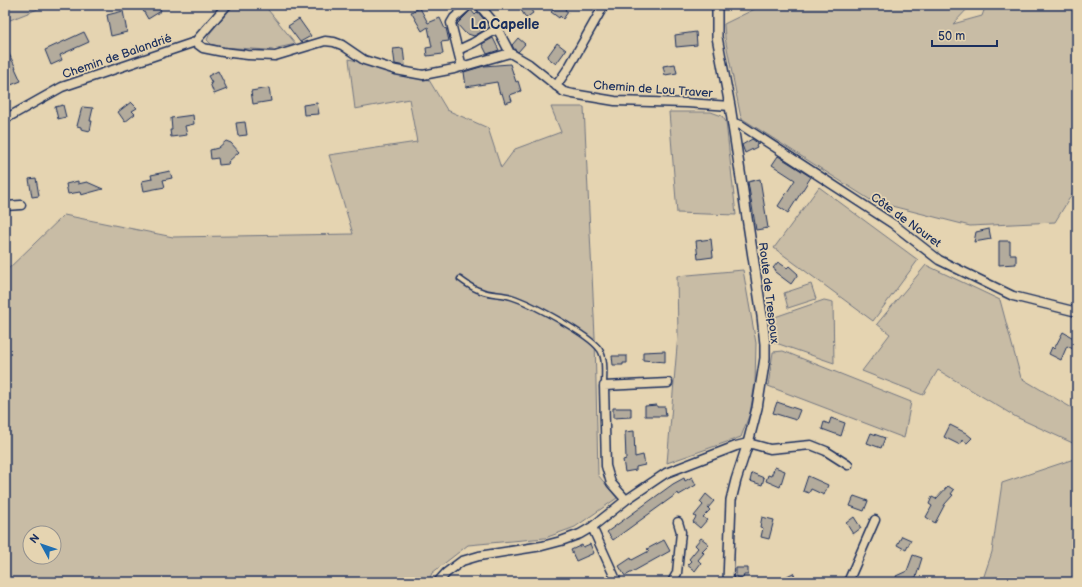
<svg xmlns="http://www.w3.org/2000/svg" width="1082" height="587" viewBox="0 0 1082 587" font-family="'Balsamiq Sans',sans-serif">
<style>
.green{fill:#c8bca5;stroke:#727682;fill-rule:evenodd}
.building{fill:#b3ab9c;stroke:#1b2f5e}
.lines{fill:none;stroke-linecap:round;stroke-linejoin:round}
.service-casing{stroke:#1b2f5e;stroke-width:7}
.minor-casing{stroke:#1b2f5e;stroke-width:11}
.tertiary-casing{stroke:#1b2f5e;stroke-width:12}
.service{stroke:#e5d4b1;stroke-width:4}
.minor{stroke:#e5d4b1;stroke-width:8}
.tertiary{stroke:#e5d4b1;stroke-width:9}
.labels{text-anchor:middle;stroke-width:3.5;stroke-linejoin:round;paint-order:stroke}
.street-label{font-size:12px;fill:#1b2f5e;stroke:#e5d4b1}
.quarter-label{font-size:14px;font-weight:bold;fill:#1b2f5e;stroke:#e5d4b1}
</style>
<rect width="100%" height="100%" fill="#e5d4b1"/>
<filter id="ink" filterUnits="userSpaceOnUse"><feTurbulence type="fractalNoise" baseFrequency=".025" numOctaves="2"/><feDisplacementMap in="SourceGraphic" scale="8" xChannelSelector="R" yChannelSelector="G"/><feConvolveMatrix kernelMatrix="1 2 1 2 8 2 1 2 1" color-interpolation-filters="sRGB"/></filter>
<g filter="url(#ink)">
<path class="green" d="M5 5H48L5 22Z
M234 5H264L296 44 268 50 221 47 211 44 207 40 210 33Z
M763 5H971L953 24 982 16 986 5H1077V186L1055 222 970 226 872 201 741 118 725 38 724 24Z
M349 59 429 80 447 110 488 128 501 168 515 149 561 132 551 107H584L595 337 598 475 617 498 575 527 545 538 468 545 432 573 428 582H5V272L64 215 173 237 353 234 329 155 417 142 409 99 355 109ZM30 533H54V557H30Z
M669 112H711L722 116 726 122 736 215 677 213Z
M819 187 918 260 873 321 774 248Z
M926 265 1000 300 1021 378 1077 411V445L1016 417 938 370 923 395 862 371 890 334 877 324Z
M743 270 756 343 755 383 750 413 741 437 667 463 678 335 677 276Z
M811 284 816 299 788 308 784 293Z
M824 300 833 302 834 363 773 342 772 318Z
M783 351 911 402 904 438 768 386 773 352Z
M1077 458V582H982L992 552 1002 483Z"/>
<path class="building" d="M140 5H158L161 11 148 19Z
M518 5H528L533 13 526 18Z
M557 5H569L565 10 568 12 563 19 560 16 559 18 551 12Z
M420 8 428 23 440 18 445 29 446 28 449 41 441 42 443 54 427 56 426 48 432 47 428 27 422 31 411 12Z
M471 10 475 15 478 12 490 27 474 36 465 33 457 24Z
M123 11 127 32 111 36 107 15Z
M299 19 311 36 300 42 288 26Z
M84 32 89 42 60 55 62 60 51 65 45 50Z
M696 32 697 45 676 47 675 35Z
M493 38 499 50 487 54 482 44Z
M518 38 525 44 518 52 514 49 512 45Z
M557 43 566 50 556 64 547 57Z
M5 46 16 68H15L21 81 11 85 5 71Z
M403 48 405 66 395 64 393 49Z
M510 64 516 82 518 81 521 91 510 95 512 101 505 103 502 93 500 94 499 91 497 82 466 87 464 72 484 66Z
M675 64 677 73 665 75 663 66Z
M218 71 227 89 214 94 210 83H212L208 76Z
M269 88 271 101 253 104 251 91Z
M131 102 137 108 132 111 135 114 125 122 118 112Z
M317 103 319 114 304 115 303 105Z
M63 105 66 117 58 119 55 107Z
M82 107 93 108 90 121H92L90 131 81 129V127L77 126Z
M193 115 194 124 185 126 187 135 171 137 170 130H172L171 118Z
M245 122 247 135 238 136 236 123Z
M752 139 759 144 756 145 757 147 745 153 742 145Z
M226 141 231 143 239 152 228 162 229 164 219 165 218 158 211 159 210 150 218 148Z
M778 156 811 177 788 213 778 206 795 180 772 165Z
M170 171 172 178 163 180 165 187 144 191 142 181 152 179 151 175Z
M36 178 39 196 32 197 29 179Z
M760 179 768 228 756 230 748 182Z
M78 181V184L87 182 103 189 81 195 80 192 68 194 66 184Z
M989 229 991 239 974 242 976 232Z
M711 239 713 257 698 259 696 241Z
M999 241H1010V254H1016V264L999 265Z
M778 262 787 268 789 266 798 274 791 284 775 272 776 270 773 268Z
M1063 332 1077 340V351L1067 346 1061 360 1049 354 1052 347 1054 349Z
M665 351V362L643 360V352Z
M612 356H627V363H623V365H613Z
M777 402 800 410 796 420 773 413Z
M657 405V407H665L666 416H645V406Z
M613 408H631V417L613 418Z
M831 418 845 423 841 436 822 429 824 422 829 424Z
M950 425 966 433 972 438 967 443 962 440 960 445 944 437Z
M634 431 635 457 643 455 645 465 636 467V470L625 472 623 460 626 459 625 432Z
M871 433 885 438 881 448 867 443Z
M775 467 785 471 780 487 766 481 768 475 771 476Z
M752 473 764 478 762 485 750 481Z
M808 476 828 485 824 495 811 489 809 493 803 491Z
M692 477 696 485 679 495 678 493 613 540 607 532 673 484 684 478 685 481Z
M948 486 954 490 951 494 953 495 945 504 935 523 926 517 932 506 929 504 932 497 936 499Z
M706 494 714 501 708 508 710 510 703 517 707 520 700 528 693 522 696 517 694 516 703 505 700 502Z
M854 496 868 501 864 511 850 506Z
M762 517 774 520 769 539 761 537 763 528 760 527Z
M854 517 861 528 853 534 846 523Z
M902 536 911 540 906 550 897 545Z
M701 538 709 544 702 551 704 553 698 560 701 563 695 571 687 565 691 561 689 559 698 548 695 545Z
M664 540 670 551 625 576 619 566 631 558 632 560 649 551 647 549Z
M590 544 594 553 576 561 571 550 582 545 583 547Z
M913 555 922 558 916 577 904 582H898L896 576 907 571Z
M736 568H748V575H744L743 578 736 577Z
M793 573 798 582H776L789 575Z"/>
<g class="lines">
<g class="service-casing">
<path id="service" d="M460 279C466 283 473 289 481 291 490 295 501 294 511 297 530 303 589 334 600 350 606 360 604 374 604 386"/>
</g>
<g class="minor-casing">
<path id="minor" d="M479 5 495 24 510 53
M195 42 203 48 223 52 248 55 275 56 325 41 334 42 342 45 364 60 396 70 423 75 454 69 510 53 529 64 564 92 573 94 615 101 687 103 730 106
M458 50 473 43 497 29
M462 67 451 23 454 18 469 5
M556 86 569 67 604 5
M5 119 62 87 195 42 227 5
M733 123 741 125 893 224 939 260 1013 296 1077 312
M5 206 21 205
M626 500 611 483 606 466 604 386 668 383
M592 527 617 582
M438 582 446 573 462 561 479 556 542 546 561 541 580 534 592 527 626 500 666 473 736 446 748 443 770 449 811 445 826 451 848 465
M672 582 677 573 681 532 678 522
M848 582 875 520"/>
</g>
<g class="tertiary-casing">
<path id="tertiary" d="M717 5V37L730 106 762 316 765 344V358L757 408 748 443 736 480 731 500 728 582"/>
</g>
<use href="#service" class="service"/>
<use href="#minor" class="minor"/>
<use href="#tertiary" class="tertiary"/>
</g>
</g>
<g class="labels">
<g class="street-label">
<text transform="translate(117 56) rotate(-19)" y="4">Chemin de Balandrié</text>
<text transform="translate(653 89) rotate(4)" y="4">Chemin de Lou Traver</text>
<text transform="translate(906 220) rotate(36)" y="4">Côte de Nouret</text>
<text transform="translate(769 293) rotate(83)" y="4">Route de Trespoux</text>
</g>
<g class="quarter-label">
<text x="505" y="29">La Capelle</text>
</g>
</g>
<rect width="1082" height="587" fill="none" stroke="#e5d4b1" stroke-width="20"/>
<rect x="10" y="10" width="1062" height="567" fill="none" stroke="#1b2f5e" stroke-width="1.5" filter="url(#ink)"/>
<g transform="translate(42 545) rotate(310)"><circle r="19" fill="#e5d4b1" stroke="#949290"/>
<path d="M0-3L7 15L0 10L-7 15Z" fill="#1f6fb2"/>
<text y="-6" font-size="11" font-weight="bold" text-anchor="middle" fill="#1b2f5e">N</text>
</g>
<path d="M932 40v6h65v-6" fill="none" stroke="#1b2f5e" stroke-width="2"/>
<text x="938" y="40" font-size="12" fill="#1b2f5e" stroke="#e5d4b1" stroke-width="3" paint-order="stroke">50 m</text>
</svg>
